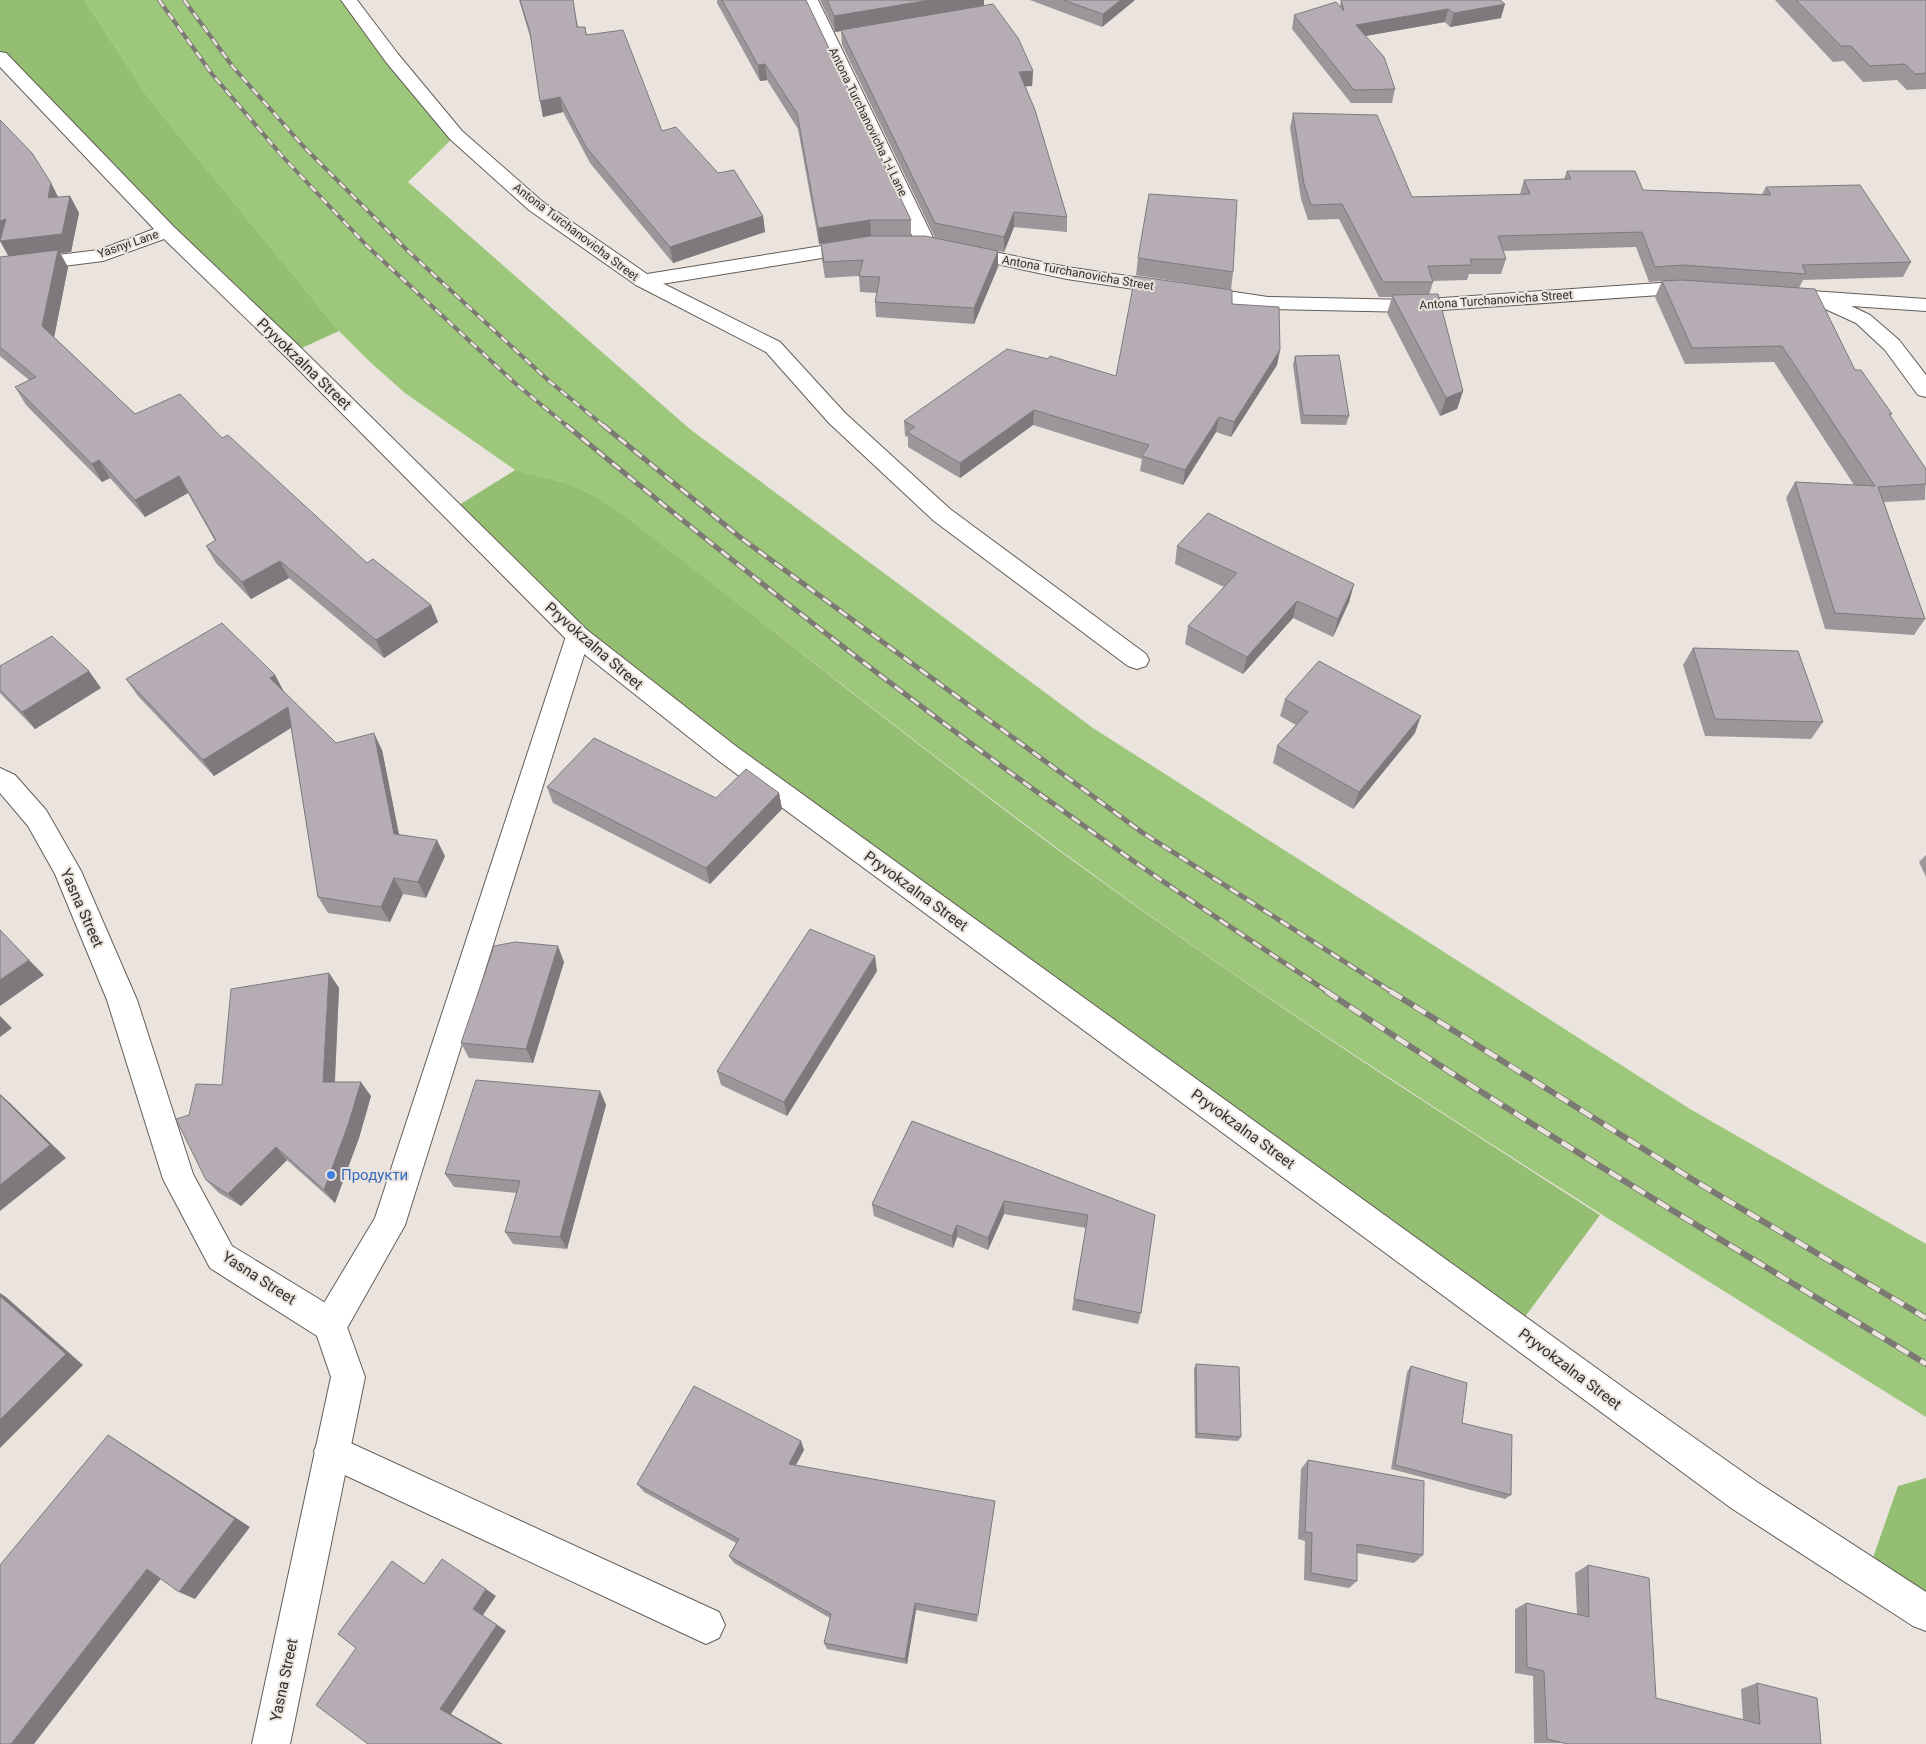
<svg xmlns="http://www.w3.org/2000/svg" width="1926" height="1744" viewBox="0 0 1926 1744" font-family="Roboto,sans-serif">
<style>
.green{fill:#9dc77b}
.forest{fill:#94be71}
.lines{fill:none;stroke-linecap:round;stroke-linejoin:round}
.service-casing{stroke:#645e59;stroke-width:2}
.minor-casing{stroke:#645e59;stroke-width:2}
.tertiary-casing{stroke:#645e59;stroke-width:2}
.service{fill:#fff;fill-rule:evenodd}
.minor{fill:#fff;fill-rule:evenodd}
.tertiary{fill:#fff;fill-rule:evenodd}
.rail-far2-casing{stroke:#7c7874;stroke-width:4}
.rail-far1-casing{stroke:#7c7874;stroke-width:5}
.rail-casing{stroke:#7c7874;stroke-width:6}
.rail-far2{stroke:#ebe4de;stroke-width:2.5;stroke-dasharray:8;stroke-linecap:butt}
.rail-far1{stroke:#ebe4de;stroke-width:3;stroke-dasharray:10;stroke-linecap:butt}
.rail{stroke:#ebe4de;stroke-width:4.5;stroke-dasharray:14;stroke-linecap:butt}
.wall{fill:#9c959a}
.shaded-wall{fill:#7f797d}
.building{fill:#b5adb3;stroke:#7f797d}
.shop-dot{fill:#3f7fe0;stroke:#ebe4de;stroke-width:2}
.labels{text-anchor:middle;stroke-width:4;stroke-linejoin:round;paint-order:stroke}
.far-street-label{font-size:12px;fill:#312f2c;stroke:#ebe4de}
.street-label{font-size:15px;fill:#312f2c;stroke:#ebe4de}
.shop-label{font-size:15px;fill:#366cbe;stroke:#ebe4de;text-anchor:start}
</style>
<rect width="100%" height="100%" fill="#ebe4de"/>
<path class="green" d="M84 0H349L456 135 408 182 691 430 1093 728 1690 1109 1926 1244V1417C1685 1267 1443 1118 1209 957 1008 818 817 664 624 515L593 495 566 483 515 470 405 393 370 362 339 331 150 100Z"/>
<path class="forest" d="M0 0H84L150 100 339 331 293 352 0 56Z
M515 470 566 483 593 495 624 515C752 613 877 714 1006 811 1197 955 1398 1086 1600 1215L1516 1329 728 754 451 510Z
M1926 1478V1613L1867 1575 1898 1486Z"/>
<g class="lines">
<g class="service-casing">
<path id="service" d="M643 275 650 277 780 342 845 413 950 509 1146 654 1149 660 1146 666 1137 669 1128 666 934 521 829 423 766 352 636 285 633 281 636 277Z
M578 627 587 630 590 636 405 1225 342 1337 330 1341 318 1337 313 1325 318 1313 375 1218 566 636 569 630Z
M331 1434 719 1612 725 1625 719 1638 706 1644 693 1638 319 1463 314 1451 319 1439Z"/>
</g>
<g class="minor-casing">
<path id="minor" d="M341 0H357L398 54 462 131 543 202 647 274 859 240 866 242 869 246 866 250 859 252 643 287 636 285 529 210 450 139 386 62Z
M802 0H818L936 244 933 248 926 250 919 248 916 244Z
M961 245 1067 267 1268 297 1413 300 1675 282 1702 286 1705 290 1702 294 1695 296 1675 294 1413 312 1268 309 1067 279 954 255 951 251 954 247Z
M1783 289 1926 299V311L1851 306 1870 315 1899 340 1926 375V397L1918 395 1885 350 1856 323 1823 308 1820 304 1776 299 1773 295 1776 291Z
M0 768 15 775 46 810 81 871 137 1000 193 1174 232 1246 342 1313 365 1377 290 1744H252L331 1377 317 1336 210 1268 163 1179 107 1000 55 874 28 826 0 793Z"/>
</g>
<g class="tertiary-casing">
<path id="tertiary" d="M0 52 6 53 174 227 300 347 587 630 737 747 1635 1396 1757 1482 1926 1592V1631L1913 1626 1731 1508 719 761 569 642 286 357 164 239 103 261 0 274V262L99 250 154 229 0 67Z"/>
</g>
<use href="#service" class="service"/>
<use href="#minor" class="minor"/>
<use href="#tertiary" class="tertiary"/>
<g class="rail-far2-casing">
<path id="rail-far2" d="M159 0 212 74 283 157 367 246 516 384 567 426
M184 0 233 67 304 147 407 250 549 381 604 426"/>
</g>
<g class="rail-far1-casing">
<path id="rail-far1" d="M566 425C746 574 931 718 1122 853 1190 901 1260 946 1328 992
M603 425 741 538 1143 833 1392 992"/>
</g>
<g class="rail-casing">
<path id="rail" d="M1326 991C1522 1122 1725 1242 1926 1364
M1390 991 1695 1181 1926 1318"/>
</g>
<use href="#rail-far2" class="rail-far2"/>
<use href="#rail-far1" class="rail-far1"/>
<use href="#rail" class="rail"/>
</g>
<path class="wall" d="M519 0H573L578 27H585L587 35 662 131 718 173 763 216 765 232 673 263 590 163 563 112 543 117 531 40Z
M717 0H806L911 220V236H871L819 244 798 129 767 80 760 81 717 3Z
M820 0H984V6L1033 71 1032 86H1025L1067 217V232L1014 227 1004 252 998 251V267L974 324 876 317 875 302 877 293 860 292 859 276 825 278 822 260 821 244 935 238 842 45 841 31 835 32Z
M1030 0H1135L1102 27Z
M1341 0 1501 1V18L1450 27 1445 22 1366 36 1395 89 1392 103H1351L1292 29 1294 15 1340 6Z
M1775 0H1926V89L1907 90 1897 80 1863 82 1844 61 1833 62Z
M1293 113 1412 197 1520 194 1524 180 1564 179 1567 171 1643 190 1762 194 1766 187 1911 262 1903 277 1803 280 1799 288 1855 370 1892 414 1890 416 1926 469 1925 500 1884 502 1925 619 1914 635 1825 629 1786 498 1795 482 1854 485 1774 362 1685 364 1655 297 1662 281 1676 280 1649 282 1636 247 1503 251 1506 259 1501 274H1469L1467 280 1432 281 1433 282 1429 295 1463 391 1457 409 1440 416 1387 313 1392 297H1379L1339 219 1308 220 1301 199 1290 128Z
M0 120 51 183 58 197 70 196 79 213 71 252 60 253 68 267 54 337 135 414 222 438 367 563 431 605 438 622 384 658 289 578 251 599 216 563 206 546 215 541 188 493 145 517 110 478 102 482 26 405 15 387 29 380 0 356V257L9 256 0 241Z
M1138 258 1233 272 1231 290 1136 275Z
M1232 304 1280 350 1277 365 1231 437 1216 432 1183 485 1140 471 1142 459 1033 425 960 478 908 447V437L905 436 904 421 1116 376Z
M1295 356 1349 416 1346 425 1301 424 1293 365Z
M1177 546 1354 584 1349 602 1333 637 1293 618 1243 674 1185 644 1188 626 1224 587 1175 564Z
M1693 648 1823 722 1811 739 1705 736 1683 665Z
M0 666 101 688 35 729 0 693Z
M275 675 284 692 336 743 382 750 399 834 445 856 426 898 403 894 390 922 328 913 318 897 291 728 214 776 138 696 126 679Z
M1285 699 1415 733 1353 809 1273 763 1277 746 1296 725 1280 716Z
M547 787 716 798 779 793 782 809 710 884 553 803Z
M1926 855V877L1919 862Z
M564 962 533 1063 469 1058 461 1043Z
M877 971 787 1116 721 1085 717 1071Z
M329 973 339 988 335 1082 371 1096 359 1138 335 1203 287 1160 241 1206 219 1193 206 1180 222 1085Z
M600 1091 606 1105 567 1249 513 1244 505 1232 517 1193 454 1187 445 1174Z
M912 1121 1155 1215 1141 1313 1138 1324 1072 1310 1086 1228 1004 1214 988 1250 957 1237 953 1248 874 1216 872 1204Z
M1196 1364 1241 1437 1238 1441 1195 1438 1194 1369Z
M1411 1366 1462 1423 1511 1495 1505 1499 1391 1469 1407 1372Z
M801 1441 804 1450 796 1465 994 1509 977 1622 916 1610 907 1664 827 1649 824 1643 830 1618 734 1563 729 1556 736 1543 644 1492 637 1484Z
M1308 1460 1423 1555 1414 1563 1357 1553V1581L1349 1588 1304 1580 1305 1541 1298 1539 1301 1469Z
M1588 1565 1656 1698 1743 1720 1741 1689 1757 1683 1821 1744 1534 1743 1533 1676 1515 1673V1609L1526 1603 1577 1614 1575 1573Z"/>
<path class="shaded-wall" d="M930 0H984V6L835 32 834 16Z
M1121 0H1135L1102 27 1103 14Z
M1505 4 1501 18 1450 27 1454 13Z
M1448 9 1445 22 1353 38 1356 25Z
M765 64 767 80 760 81 758 65Z
M1033 71 1032 86 1019 87V72Z
M560 97 563 112 543 117 540 101Z
M51 183 60 201 48 198Z
M70 196 79 213 71 252 60 253 68 267 53 343 42 326 10 259 0 241Z
M1014 212V227L1004 252V237Z
M763 216 765 232 673 263 670 247Z
M6 219 15 237 0 241V221Z
M870 220 871 236 819 244 818 228Z
M998 251V267L974 324V308Z
M1280 350 1277 365 1231 437 1234 422Z
M1463 391 1457 409 1440 416 1446 398Z
M1034 410 1033 425 960 478V463Z
M1219 417 1216 432 1183 485 1185 470Z
M99 460 110 478 102 482 92 464Z
M179 476 188 493 145 517 135 500Z
M280 561 289 578 251 599 242 582Z
M1354 584 1349 602 1333 637 1338 619Z
M1297 601 1293 618 1243 674 1247 657Z
M431 605 438 622 384 658 376 640Z
M89 671 101 688 35 729 22 712Z
M275 675 284 692 279 695 270 678Z
M288 707 297 724 214 776 203 760Z
M1421 716 1415 733 1353 809 1359 792Z
M374 733 382 750 402 850 394 834Z
M779 793 782 809 710 884 706 868Z
M437 840 445 856 426 898 418 882Z
M394 878 403 894 390 922 381 907Z
M558 946 564 962 533 1063 526 1049Z
M875 956 877 971 787 1116 784 1102Z
M29 960 44 975 0 1006V980Z
M329 973 339 988 334 1096 323 1082Z
M0 1016 12 1028 0 1037Z
M361 1082 371 1096 359 1138 335 1203 324 1190Z
M600 1091 606 1105 567 1249 560 1237Z
M0 1094 11 1104 66 1158 0 1211Z
M276 1147 287 1160 241 1206 228 1194Z
M1004 1201V1214L988 1250V1238Z
M957 1225V1237L953 1248 952 1236Z
M0 1293 6 1297 83 1365 0 1448Z
M108 1435 124 1445 250 1527 195 1599 179 1592Z
M801 1441 804 1450 792 1472 789 1464Z
M147 1569 163 1576 34 1744H11Z
M486 1589 496 1596 483 1615 506 1631 451 1714 503 1744H501L440 1709 473 1609Z
M915 1603 916 1610 907 1664 905 1659Z"/>
<path class="building" d="M520 0H573L577 27H585L586 35 623 30 662 131 676 127 718 173 734 170 763 216 670 247 586 147 560 97 540 101 530 32Z
M722 0H806L911 220H870L818 228 797 113 765 64 758 65Z
M827 0H930L834 16Z
M1063 0H1121L1103 14Z
M1341 0H1500L1505 4 1454 13 1448 9 1356 25 1384 57 1395 89 1354 90 1294 15 1336 2 1344 11Z
M1796 0H1926V73L1915 74 1905 64 1870 66 1851 46H1841Z
M993 4 1018 38 1033 71 1019 72 1035 110 1067 217 1014 212 1004 237 935 223 841 30Z
M1293 113 1377 115 1412 197 1530 194 1524 180 1571 179 1567 171H1635L1643 190 1771 195 1766 187 1860 185 1911 262 1802 265 1806 274 1682 265 1655 267 1642 232 1498 236 1506 259H1470L1472 265 1428 266 1433 282H1383L1342 204 1311 205 1304 184Z
M0 120 32 153 51 183 48 198 70 196 62 234 0 241 6 219 0 221Z
M1149 194 1237 200 1233 272 1138 258Z
M870 236H925L998 251 974 308 875 302 880 277 859 276 863 260 824 262 821 244Z
M58 250 42 326 135 414 180 394 222 438 228 435 367 563 373 559 431 605 376 640 280 561 242 582 206 546 216 540 179 476 135 500 99 460 92 464 15 387 36 377 0 347V257Z
M1135 276 1232 290V304L1279 307 1280 350 1234 422 1219 417 1185 470 1142 456 1149 445 1034 410 960 463 907 432 915 427 904 421 1007 349 1048 359 1050 356 1116 376Z
M1682 280 1815 289 1855 370H1861L1892 414H1889L1926 469V484L1878 487 1925 619 1835 613 1795 482 1875 486 1782 346 1692 348 1662 281Z
M1438 294 1463 391 1446 398 1392 295Z
M1339 355 1349 416 1303 415 1295 356Z
M1208 513 1354 584 1338 619 1297 601 1247 657 1188 626 1237 573 1177 546Z
M222 623 275 675 270 678 336 743 374 733 394 834 437 840 418 882 394 878 381 907 318 897 288 707 203 760 126 679Z
M52 636 89 671 22 712 0 690V666Z
M1693 648 1798 651 1823 722 1715 719Z
M1319 661 1421 716 1359 792 1277 746 1308 712 1285 699Z
M594 738 716 798 746 769 779 793 706 868 547 787Z
M810 929 875 956 784 1102 717 1071Z
M0 930 29 960 0 980Z
M515 942 558 946 526 1049 461 1043 494 946Z
M329 973 323 1082H361L348 1125 324 1190 276 1147 228 1194 206 1180 176 1119 189 1115 196 1084 222 1085 231 989Z
M476 1080 600 1091 560 1237 505 1232 520 1181 445 1174Z
M0 1095 50 1145 0 1185Z
M912 1121 1155 1215 1141 1313 1074 1299 1088 1215 1004 1201 988 1238 957 1225 952 1236 872 1204Z
M0 1296 66 1354 0 1420Z
M1196 1364 1239 1367 1241 1437 1197 1433Z
M1411 1366 1467 1383 1462 1423 1512 1435 1511 1495 1395 1465Z
M694 1386 801 1441 789 1464 995 1501 978 1615 915 1603 905 1659 824 1643 831 1614 729 1556 739 1539 637 1484Z
M108 1435 235 1519 179 1592 147 1569 11 1744H0V1565Z
M1308 1460 1424 1481 1423 1555 1357 1544V1581L1311 1573 1312 1533 1305 1532Z
M442 1559 486 1589 473 1609 497 1625 440 1709 501 1744H368L316 1705 356 1648 338 1634 392 1561 424 1584Z
M1588 1565 1649 1578 1656 1698 1760 1724 1757 1683 1817 1698 1821 1744H1568L1547 1739 1544 1671 1527 1667 1526 1603 1589 1617Z"/>
<circle class="shop-dot" cx="331" cy="1175" r="5"/>
<g class="labels">
<g class="far-street-label">
<text transform="translate(868 122) rotate(64)" y="4">Antona Turchanovicha 1-i Lane</text>
<text transform="translate(576 232) rotate(37)" y="4">Antona Turchanovicha Street</text>
<text transform="translate(128 244) rotate(-19)" y="4">Yasnyi Lane</text>
<text transform="translate(1078 273) rotate(10)" y="4">Antona Turchanovicha Street</text>
<text transform="translate(1496 300) rotate(-4)" y="4">Antona Turchanovicha Street</text>
</g>
<g class="street-label">
<text transform="translate(304 364) rotate(44)" y="5">Pryvokzalna Street</text>
<text transform="translate(594 646) rotate(41)" y="5">Pryvokzalna Street</text>
<text transform="translate(916 891) rotate(36)" y="5">Pryvokzalna Street</text>
<text transform="translate(82 908) rotate(66)" y="5">Yasna Street</text>
<text transform="translate(1243 1129) rotate(36)" y="5">Pryvokzalna Street</text>
<text transform="translate(259 1278) rotate(33)" y="5">Yasna Street</text>
<text transform="translate(1570 1369) rotate(37)" y="5">Pryvokzalna Street</text>
<text transform="translate(284 1680) rotate(-78)" y="5">Yasna Street</text>
</g>
<g class="shop-label">
<text x="341" y="1180">Продукти</text>
</g>
</g>
</svg>
